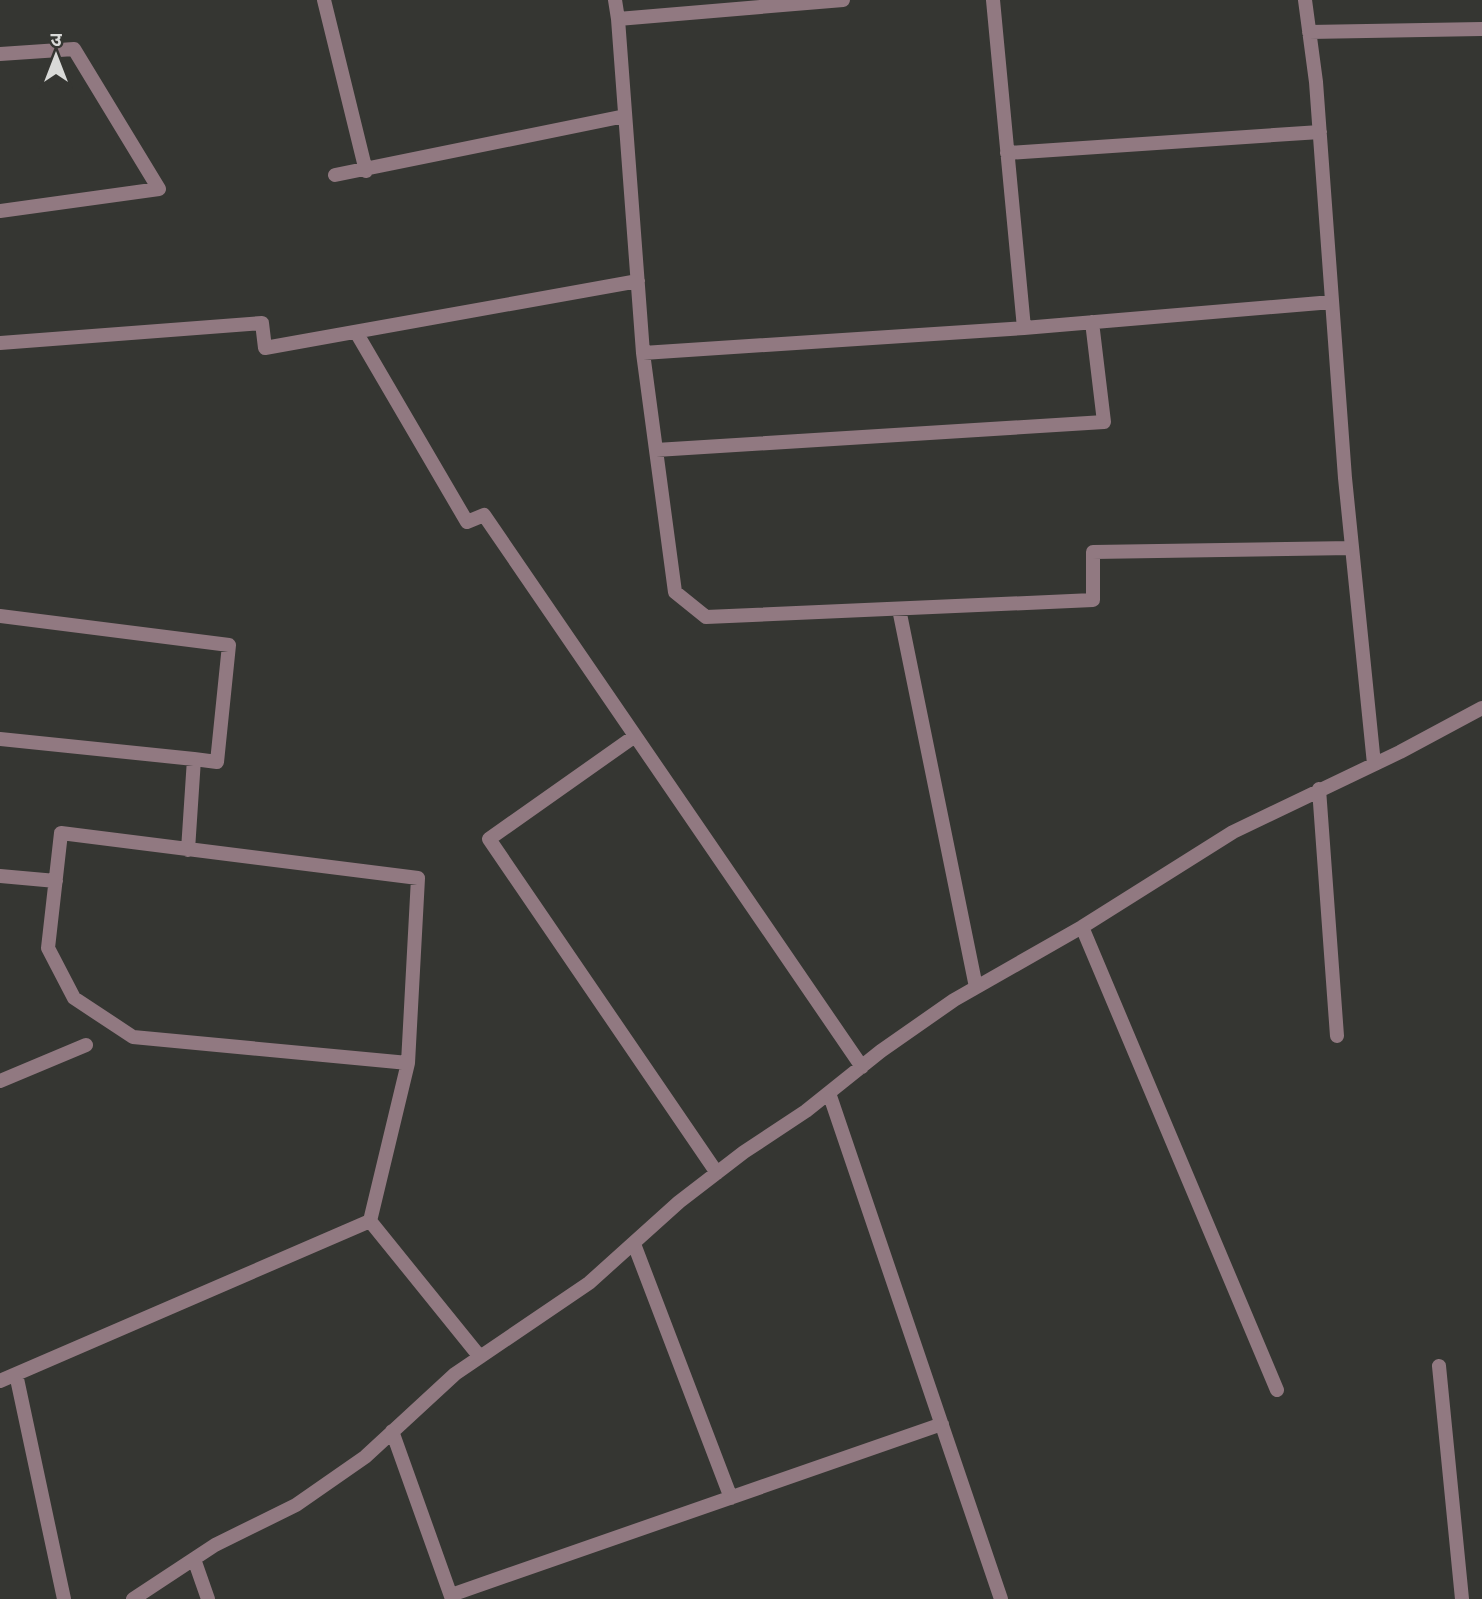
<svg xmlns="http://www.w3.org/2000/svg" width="1482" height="1599" viewBox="0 0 1482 1599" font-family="'Sofia Sans Condensed','Noto Sans Devanagari',sans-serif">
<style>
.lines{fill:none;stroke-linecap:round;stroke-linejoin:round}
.minor{stroke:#917981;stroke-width:14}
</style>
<rect width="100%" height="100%" fill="#353632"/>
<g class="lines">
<path class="minor" d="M324 0 366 171
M615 0 618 19 843 0
M993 0 1024 328
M1305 0 1316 82 1345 478 1374 764
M618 19 643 353 1024 328 1332 302
M1309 32 1482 29
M0 54 74 49 159 189 0 211
M1007 153 1320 132
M335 175 625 116
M356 332 467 522 484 515 862 1067
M0 343 262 323 265 348 638 281
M643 353 675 592 706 617 1093 600V552L1352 548
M656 450 1104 422 1092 322
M899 609 976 987
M0 616 229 645 217 762 194 759
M635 736 489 839 717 1173
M0 739 194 759 188 850
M1319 789 1337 1036
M0 876 56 881
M1082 927 1277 1390
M0 1081 86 1045
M829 1093 1001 1599
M370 1221 408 1063 133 1037 74 998 48 948 61 833 418 878 408 1063
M370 1221 480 1357
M634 1244 731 1498
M1439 1366 1462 1599
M16 1374 64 1599
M0 1381 370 1221
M392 1431 452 1599
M194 1559 208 1599
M451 1595 942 1424
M133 1599 215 1545 296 1505 365 1457 455 1374 589 1283 679 1202 744 1152 806 1111 881 1051 954 1000 1082 927 1233 832 1400 752 1482 708"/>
</g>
<g transform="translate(56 56)" stroke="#353632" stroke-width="5" paint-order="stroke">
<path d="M0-5L12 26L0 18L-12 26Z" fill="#d9dad8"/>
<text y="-10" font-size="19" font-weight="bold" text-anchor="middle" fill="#d9dad8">उ</text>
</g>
</svg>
